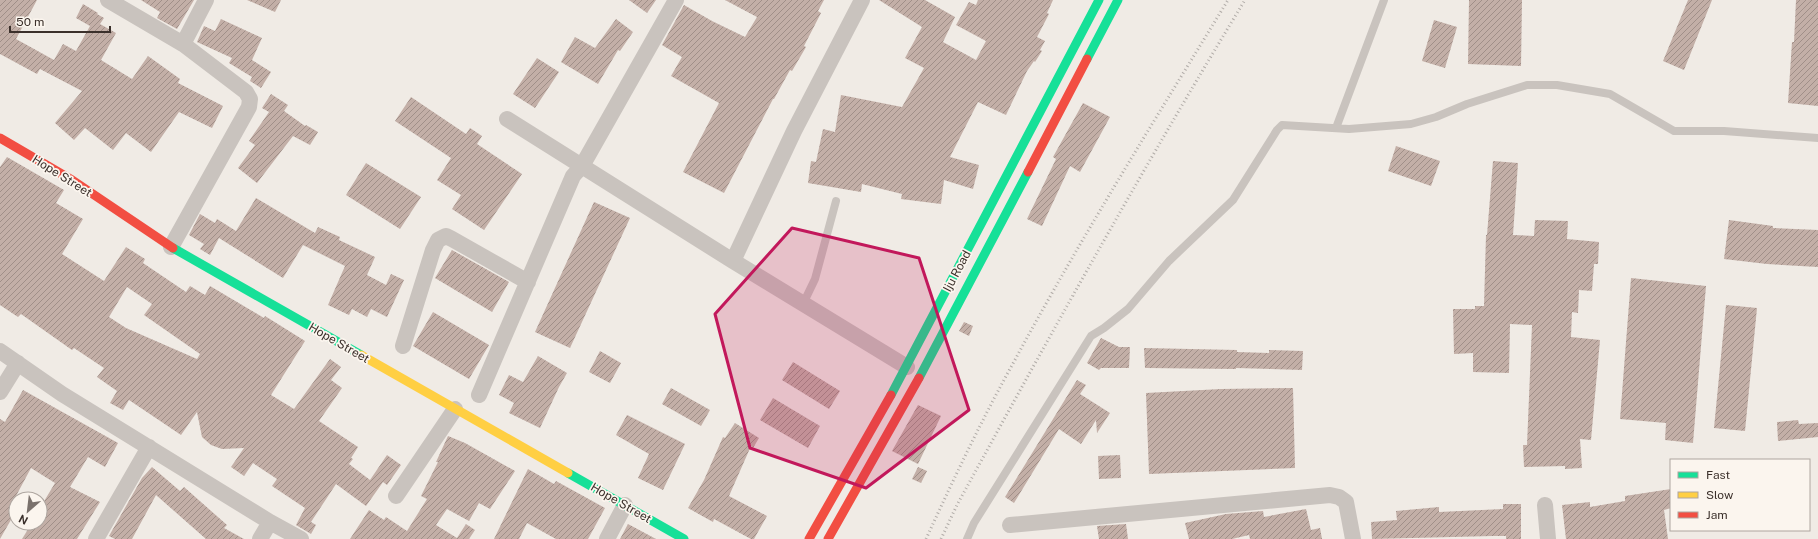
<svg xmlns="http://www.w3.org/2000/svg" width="1818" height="539" viewBox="0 0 1818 539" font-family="'Public Sans',sans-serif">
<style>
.building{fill:url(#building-hatch);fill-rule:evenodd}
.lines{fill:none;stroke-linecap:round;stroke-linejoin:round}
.lane{stroke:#c9c3be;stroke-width:8}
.street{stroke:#c9c3be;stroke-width:16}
.fast{stroke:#16e098;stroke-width:9}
.slow{stroke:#ffcf43;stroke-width:9}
.jam{stroke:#f24e42;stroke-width:9}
.rail{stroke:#b1aca8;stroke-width:3;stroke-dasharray:1 3;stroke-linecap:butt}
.marked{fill:#c2185b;fill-opacity:0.2;stroke:#c2185b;stroke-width:3;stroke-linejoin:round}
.labels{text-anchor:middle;stroke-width:3.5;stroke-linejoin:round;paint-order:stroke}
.street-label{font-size:12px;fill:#3b302b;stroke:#fbf5ee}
</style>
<defs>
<pattern id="building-hatch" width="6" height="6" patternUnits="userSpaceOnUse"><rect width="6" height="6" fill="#c3afa7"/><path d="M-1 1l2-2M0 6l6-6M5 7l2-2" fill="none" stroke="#a08f88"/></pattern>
</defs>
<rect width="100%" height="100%" fill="#f0ebe5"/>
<path class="building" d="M0 0H37L16 39 54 60 63 44 76 51 90 26 76 18 83 4 98 13 97 14 104 18 100 24 116 33 101 60 132 79 148 56 180 79 178 83 223 106 212 128 179 112 151 152 126 133 113 150 85 128 74 140 55 123 82 91 40 69 37 74 0 54Z
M141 0H194L177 29 157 18 160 12Z
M247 0H281L275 12Z
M629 0H656L647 13Z
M725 0H824L818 11 821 13 804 46 806 47 792 71 790 70 774 99H773L724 193 683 172 719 103 671 76 682 57 662 45 684 5 712 21 745 37 757 17Z
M879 0H925L955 17 943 42 976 60 986 41 956 25 969 2 976 5 978 0H1053L1047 13 1049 14 1037 37 1045 41 1040 50 1042 51 1035 62 1034 61 1027 71 1006 115 978 102 950 157 979 165 973 189 944 180 941 204 901 199 902 194 862 184 861 192 808 183 811 161 816 162 823 129 835 132 841 95 902 107 924 68 905 58 922 27Z
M1469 0H1522L1521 66 1468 64Z
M1688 0H1712L1684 70 1663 61Z
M1796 0H1818V106L1788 103 1792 42H1794Z
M221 19 262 38 252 60 271 72 261 88 250 81 252 77 229 63 232 58 197 42 204 26 215 31Z
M616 19 633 32 620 51 618 50 598 84 561 62 575 37 595 48Z
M1434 20 1457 27 1445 68 1422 61Z
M537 58 559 72 535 108 513 94Z
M271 94 288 105 284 111 305 126 306 125 318 132 310 145 293 136 257 183 238 168 255 145 249 141 269 112 262 108Z
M411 97 466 134 470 128 482 136 477 144 522 174 484 230 452 209 461 195 437 180 451 158 395 121Z
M1083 103 1110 117 1080 172 1070 166 1042 226 1027 219 1056 159 1053 157Z
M1396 146 1440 161 1431 186 1388 171Z
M7 157 64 190 56 203 83 219 62 254 104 281 126 247 145 259 143 263 186 292 190 286 205 295 210 286 264 318 265 316 305 341 271 395 294 409 330 359 341 367 331 380 342 388 319 421 358 447 351 458 353 459 349 464 370 480 387 455 401 465 387 485 383 482 366 506 336 484 311 522 316 525 311 534 296 525 305 508 272 486 277 479 253 463 244 476 231 467 244 448 222 449 211 445 202 437 197 412 181 435 129 400 123 410 110 403 117 391 97 377 104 368 74 348 72 350 21 314 18 317 0 305V167ZM127 287 152 304 144 315 200 354 197 359 126 328 109 317Z
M1493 161 1518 163 1513 235 1534 236 1535 220 1568 221 1567 239 1599 242 1598 264H1594L1592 291 1579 290 1578 313 1572 312 1571 337 1600 340 1591 440 1580 439 1582 468 1565 469V466L1524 467 1523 445H1527L1532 325 1510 324 1509 373 1473 372V353L1454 354 1453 309H1475V306H1484L1486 235H1487Z
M366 163 421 197 400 229 346 195Z
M256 198 315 233 318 227 340 237 339 240 375 257 367 275 386 285 391 274 404 280 387 317 371 309 367 317 352 309 349 315 328 305 345 266 303 245 283 278 219 238 210 255 200 249 204 244 189 235 200 214 215 223 217 219 236 231Z
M594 202 630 218 570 348 535 332Z
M1729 220 1773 226V228L1818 230V267L1767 264 1724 259Z
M452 250 509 282 492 312 435 278Z
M1631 278 1706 286 1693 443 1665 440 1666 423 1620 419Z
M1726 305 1757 308 1745 431 1714 428Z
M433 312 489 345 469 379 413 346Z
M964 322 973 326 969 336 959 331Z
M1101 338 1119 347H1130L1129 368H1101L1099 370 1087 363Z
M1144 348 1237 350V352L1269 353V350L1303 351 1302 370 1236 368V369L1145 368Z
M600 351 621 363 610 383 589 372Z
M538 356 567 373 559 387 540 428 509 413 514 403 499 395 509 375 523 382Z
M793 362 840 391 829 409 782 380Z
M1077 380 1086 385 1080 394 1110 413 1097 433 1096 420 1081 444 1059 429 1014 503 1005 497Z
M671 388 710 410 701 426 662 404Z
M1293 388 1295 468 1149 474 1146 393 1221 389Z
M23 390 118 443 105 467 88 457 70 487 100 502 77 539H22L32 523H40V508L55 483 31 468 16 496 20 499H16V506L10 517 12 518 0 539V419L5 422Z
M773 398 820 426 808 448 760 420Z
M918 405 941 416 918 464 892 451Z
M627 415 685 444 663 490 638 478 649 454 616 435Z
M1798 420 1799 424 1818 423V437L1778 441 1777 422Z
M735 423 759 438 753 448 751 446 729 496 767 516 754 539H751L714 519 713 522 688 508 704 480 723 437 725 438Z
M448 436 465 443 515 471 490 509 479 503 469 521 447 509 436 525 457 538 466 524 475 530 469 539H350L369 510 384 520 386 517 407 531 427 499 421 496 438 462H436Z
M1120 455 1121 478 1099 479 1098 456Z
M152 467 180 491 184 487 227 525 224 528 244 539H206L156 495 132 539H115L109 536 142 478Z
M918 467 927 471 921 483 912 479Z
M528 469 554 484 556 481 605 508 588 539H556L527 523 519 539H494Z
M1671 489V508L1664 510 1668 539H1566L1562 505 1590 502V507L1625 501V496Z
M1503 504H1521V539H1506V536H1493L1372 539 1371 522 1397 520 1396 511 1439 507V512L1503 509Z
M1306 509 1311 530 1320 528 1322 539H1250L1249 535 1232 539H1189L1185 523 1226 514 1263 511 1264 517Z
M628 524 656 539H620Z
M1126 524 1128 539H1099L1097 526Z"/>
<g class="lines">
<path class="lane" d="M1336 128 1384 0
M803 304 815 279 836 201
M967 539 974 523 1091 336 1104 328 1128 309 1169 261 1233 200 1277 130 1282 125 1349 129 1411 124 1436 117 1467 104 1527 85H1557L1610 94 1674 131H1724L1818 138"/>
<path class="street" d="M108 0 183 44 246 92 250 99 249 107 171 247
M183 44 206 0
M507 119 733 261 907 367
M733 261 794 131 862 0
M403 346 433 250 438 240 446 236 452 239 528 282
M0 351 62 394 270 522 301 539
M0 392 18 363
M479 395 573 176 582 166 676 0
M396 496 455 409
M1545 505 1548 539
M1010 525 1330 495 1339 497 1346 502 1353 539
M96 539 149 447
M260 539 270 522
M607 539 625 505"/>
<path class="fast" d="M1087 59 1118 0
M173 248 361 355
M919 378 1028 172
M891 395 1099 0
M568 473 684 539"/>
<path class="slow" d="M361 355 568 473"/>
<path class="jam" d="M0 138 72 180 173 248
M1028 172 1087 59
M809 539 891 395
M828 539 919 378"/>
<path class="rail" d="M926 539C954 478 983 417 1016 358 1082 236 1156 118 1228 0
M941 539 957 505C1050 335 1144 166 1245 0"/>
</g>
<path class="marked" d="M792 228 919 258 969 410 866 488 750 448 715 314Z"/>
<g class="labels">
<g class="street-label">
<text transform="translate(62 176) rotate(32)" y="4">Hope Street</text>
<text transform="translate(957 271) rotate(-62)" y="4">Iju Road</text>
<text transform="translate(339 343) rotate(30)" y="4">Hope Street</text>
<text transform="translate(621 503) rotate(30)" y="4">Hope Street</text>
</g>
</g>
<rect x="1670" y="459" width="140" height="72" fill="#fbf5ee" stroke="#aea6a0"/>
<rect x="1678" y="472" width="20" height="6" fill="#16e098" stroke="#aea6a0"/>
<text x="1706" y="479" font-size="12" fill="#3b302b">Fast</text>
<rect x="1678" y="492" width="20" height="6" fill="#ffcf43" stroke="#aea6a0"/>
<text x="1706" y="499" font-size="12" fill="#3b302b">Slow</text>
<rect x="1678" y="512" width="20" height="6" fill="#f24e42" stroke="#aea6a0"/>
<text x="1706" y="519" font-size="12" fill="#3b302b">Jam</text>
<g transform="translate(28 511) rotate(208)"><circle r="19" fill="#fbf5ee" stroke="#aea6a0"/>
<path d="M0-3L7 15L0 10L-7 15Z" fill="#7a716c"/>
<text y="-6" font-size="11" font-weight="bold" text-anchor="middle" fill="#3b302b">N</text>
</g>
<path d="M10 26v6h100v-6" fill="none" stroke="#3b302b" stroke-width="2"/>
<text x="16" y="26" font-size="12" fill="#3b302b" stroke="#fbf5ee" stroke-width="3" paint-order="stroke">50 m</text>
</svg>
